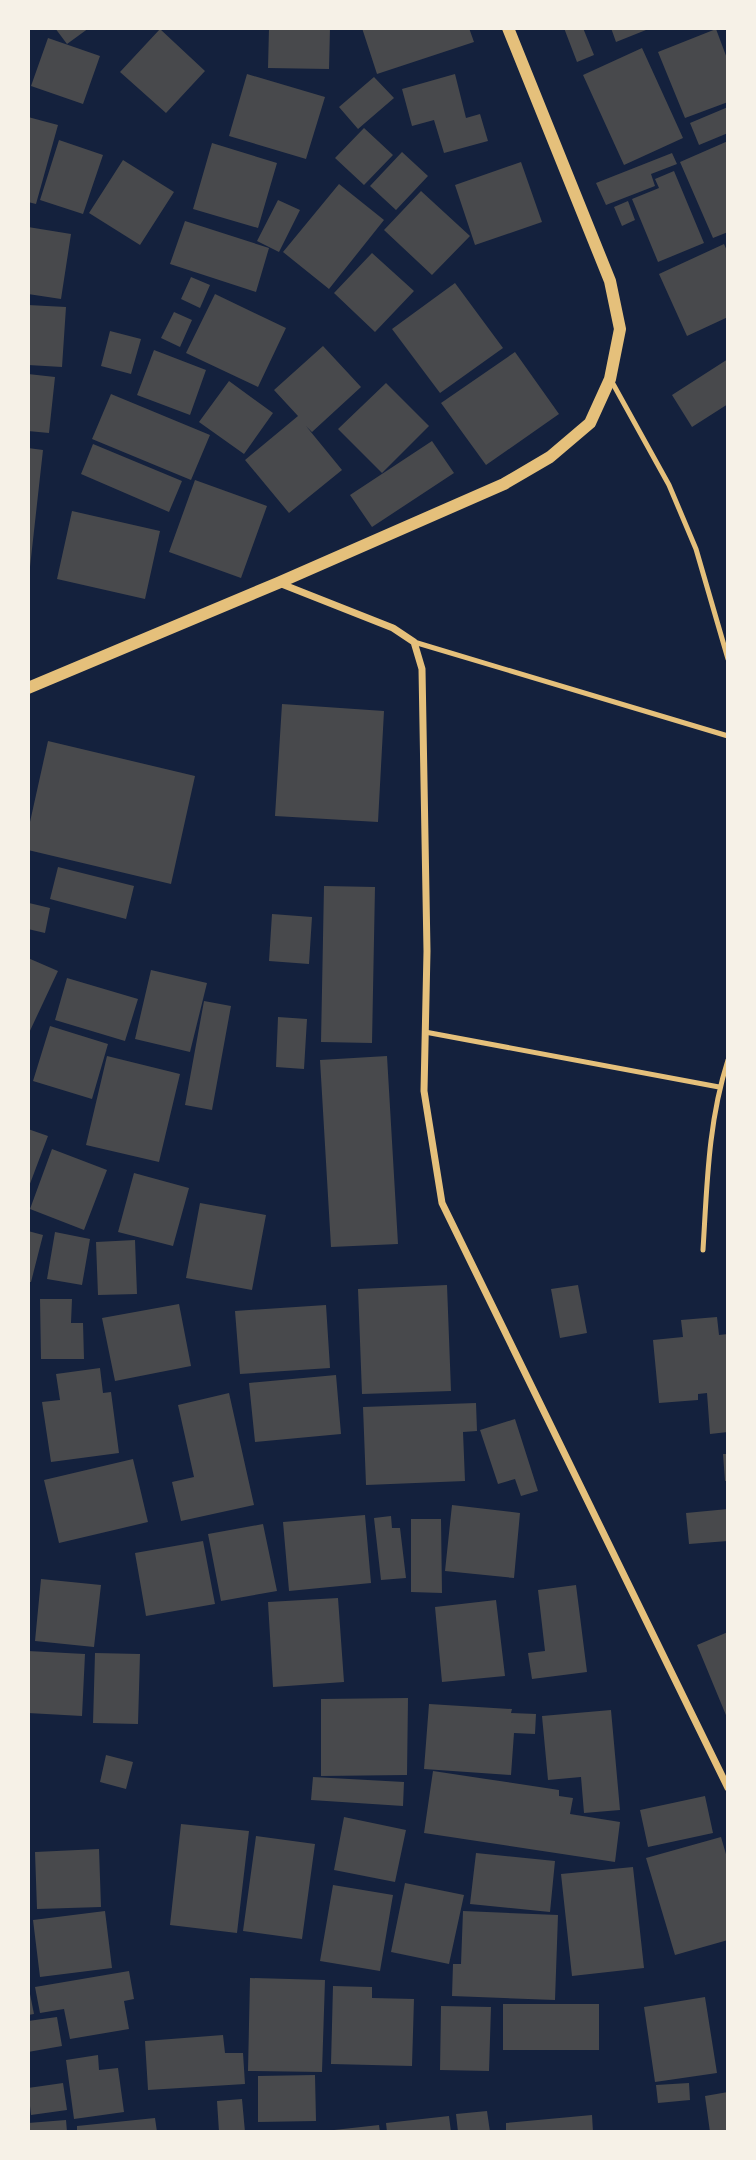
<svg xmlns="http://www.w3.org/2000/svg" width="756" height="2160" viewBox="0 0 756 2160" font-family="'Zilla Slab',serif">
<style>
.building{fill:#48494c}
.lines{fill:none;stroke-linecap:round;stroke-linejoin:round}
.service{stroke:#e5c07b;stroke-width:5}
.minor{stroke:#e5c07b;stroke-width:7}
.tertiary{stroke:#e5c07b;stroke-width:12}
</style>
<rect width="100%" height="100%" fill="#14213d"/>
<path class="building" d="M55 28H89L67 44Z
M269 28H330L329 69 268 68Z
M362 28H469L474 42 377 74Z
M564 28H583L594 55 577 62Z
M611 28H651L616 42Z
M160 29 205 71 166 113 120 72Z
M716 29 728 61V102L685 118 658 52Z
M48 38 100 56 83 104 31 86Z
M642 48 683 138 624 165 583 75Z
M247 74 325 97 306 159 229 136Z
M455 74 466 118 480 114 488 141 444 153 434 120 412 126 402 89Z
M374 77 394 98 358 129 339 107Z
M728 107V133L699 145 690 123Z
M28 117 58 125 36 204 28 202Z
M364 128 393 155 364 185 335 158Z
M59 140 103 155 83 214 40 200Z
M728 141V232L713 238 680 162Z
M212 143 277 163 258 228 193 209Z
M402 152 428 176 396 210 370 186Z
M672 153 677 164 651 174 655 186 606 205 596 183Z
M123 160 174 192 140 245 89 213Z
M521 162 542 222 475 245 455 185Z
M674 171 704 243 658 262 632 199 659 188 655 179Z
M339 184 384 220 329 289 283 252Z
M421 191 470 236 432 275 384 230Z
M278 200 300 210 279 252 257 241Z
M628 201 635 220 622 226 614 207Z
M185 221 269 248 256 292 170 264Z
M28 227 71 234 61 299 28 294Z
M724 244 728 253V317L687 336 659 274Z
M372 253 414 291 375 332 334 293Z
M191 277 210 285 200 308 181 299Z
M455 283 503 348 440 393 392 329Z
M215 294 286 328 258 387 186 353Z
M28 305 66 307 62 367 28 365Z
M174 312 192 320 180 347 161 338Z
M110 331 141 339 131 374 101 366Z
M323 346 361 387 312 432 306 426 342 470 289 513 245 460 298 416 274 390Z
M154 350 206 370 190 415 137 395Z
M515 352 559 414 486 465 441 403Z
M728 359V404L692 427 672 395Z
M28 374 55 377 49 433 28 431Z
M229 381 273 413 244 454 199 422Z
M386 383 429 426 382 473 338 429Z
M111 394 210 435 191 480 92 439Z
M432 441 454 473 372 527 350 495Z
M93 444 182 481 169 512 81 474Z
M28 448 43 450 30 567H28Z
M195 480 267 506 241 578 169 552Z
M72 511 160 531 145 599 57 579Z
M282 704 384 711 378 822 275 816Z
M48 741 195 776 171 884 28 850V831Z
M58 867 134 886 126 919 50 899Z
M324 886 375 887 372 1043 321 1042Z
M29 903 50 908 45 933 28 929Z
M272 914 312 917 309 964 269 961Z
M28 958 58 971 28 1035Z
M151 970 207 983 190 1052 135 1039Z
M67 978 138 999 125 1041 55 1020Z
M204 1001 231 1006 212 1110 185 1105Z
M278 1017 307 1019 304 1069 276 1067Z
M50 1026 108 1044 92 1099 33 1081Z
M107 1056 180 1074 159 1162 86 1145Z
M387 1056 398 1244 331 1247 320 1060Z
M28 1129 48 1136 28 1189Z
M52 1149 107 1170 84 1230 30 1209Z
M134 1173 189 1188 173 1246 118 1232Z
M200 1203 266 1215 252 1290 186 1278Z
M28 1231 43 1235 31 1282H28Z
M55 1232 90 1239 82 1285 47 1279Z
M135 1240 137 1294 98 1295 96 1242Z
M447 1285 451 1391 362 1394 358 1289Z
M578 1285 587 1333 560 1338 551 1289Z
M40 1299H72L71 1323H83L84 1359H41Z
M179 1304 191 1366 115 1381 102 1318Z
M326 1305 330 1368 240 1374 235 1311Z
M717 1317 719 1335 728 1334V1432L710 1434 707 1393 698 1394V1400L659 1403 653 1340 683 1337 681 1320Z
M100 1368 103 1393 111 1392 119 1453 51 1462 42 1402 60 1400 56 1374Z
M336 1375 341 1434 255 1442 249 1383Z
M229 1393 254 1505 181 1521 172 1482 194 1477 178 1405Z
M476 1403 477 1431 463 1432 465 1481 366 1485 363 1407Z
M515 1419 538 1491 521 1496 515 1479 498 1484 480 1430Z
M723 1454H728V1481H725Z
M133 1459 148 1522 59 1543 44 1480Z
M452 1505 520 1513 514 1578 445 1571Z
M728 1509V1541L689 1544 686 1513Z
M365 1515 371 1583 289 1591 283 1522Z
M391 1516 392 1528H400L406 1578 381 1580 374 1518Z
M411 1519H441L442 1593 411 1592Z
M263 1524 277 1591 221 1601 208 1534Z
M203 1541 215 1604 146 1616 135 1553Z
M41 1579 101 1585 94 1647 35 1641Z
M576 1585 587 1672 532 1679 528 1653 545 1651 538 1590Z
M338 1598 344 1682 273 1687 268 1602Z
M496 1600 505 1676 442 1682 435 1607Z
M728 1632V1720L697 1645Z
M28 1651 85 1654 82 1716 28 1713Z
M95 1653 140 1654 138 1724 93 1723Z
M408 1698 407 1775 321 1776V1699Z
M429 1704 512 1709 511 1713 536 1714 535 1734 514 1733 511 1775 424 1769Z
M611 1710 620 1810 584 1813 581 1777 548 1780 542 1716Z
M106 1755 133 1762 126 1789 100 1782Z
M433 1771 559 1790V1796L573 1798 570 1814 620 1822 615 1862 424 1833Z
M313 1777 404 1782 403 1806 311 1800Z
M705 1796 713 1833 648 1847 640 1810Z
M344 1817 406 1830 395 1882 334 1870Z
M181 1824 249 1831 237 1933 170 1925Z
M256 1836 315 1844 302 1939 243 1931Z
M721 1837 728 1861V1940L675 1955 646 1858Z
M99 1849 101 1907 37 1909 35 1852Z
M476 1853 555 1861 550 1912 470 1904Z
M633 1867 644 1968 572 1976 561 1874Z
M405 1883 464 1895 449 1964 391 1952Z
M333 1885 393 1895 380 1971 320 1961Z
M105 1911 112 1968 40 1977 33 1920Z
M463 1911 558 1915 555 2000 452 1996 453 1964H461Z
M129 1971 134 1999 124 2001 129 2029 70 2039 64 2009 40 2013 35 1987Z
M250 1978 325 1980 322 2072 248 2071Z
M28 1984 34 2014 28 2015Z
M333 1986 372 1987V1998L414 1999 412 2066 331 2064Z
M705 1997 717 2073 655 2082 644 2007Z
M503 2004H599V2050H503Z
M441 2006 491 2007 489 2071 440 2070Z
M57 2017 62 2046 28 2052V2021Z
M223 2035 225 2053H243L245 2084 148 2090 145 2041Z
M98 2055 99 2070 118 2068 124 2112 74 2119 66 2060Z
M315 2075 316 2121 258 2122V2076Z
M63 2083 67 2110 31 2115 28 2088Z
M689 2083 690 2100 658 2103 656 2085Z
M728 2092V2131L710 2132 705 2096Z
M242 2099 245 2132H219L217 2101Z
M487 2111 490 2132H458L456 2114Z
M592 2115 593 2132H506V2123Z
M449 2116 451 2132H387L386 2123Z
M155 2118 157 2132H77V2126Z
M66 2120 67 2132H28V2123Z
M379 2125 380 2132H334V2130Z"/>
<g class="lines">
<path class="service" d="M612 382 669 485 696 549 728 659
M414 642 728 736
M425 1032 719 1087
M703 1250C707 1186 708 1122 728 1060"/>
<path class="minor" d="M279 583 393 628 414 642 422 669 427 951 424 1091 442 1203 728 1788"/>
<path class="tertiary" d="M28 688 278 583 504 484 550 457 590 423 610 379 620 329 610 281 508 28"/>
</g>
<rect width="756" height="2160" fill="none" stroke="#f6f1e7" stroke-width="60"/>
</svg>
